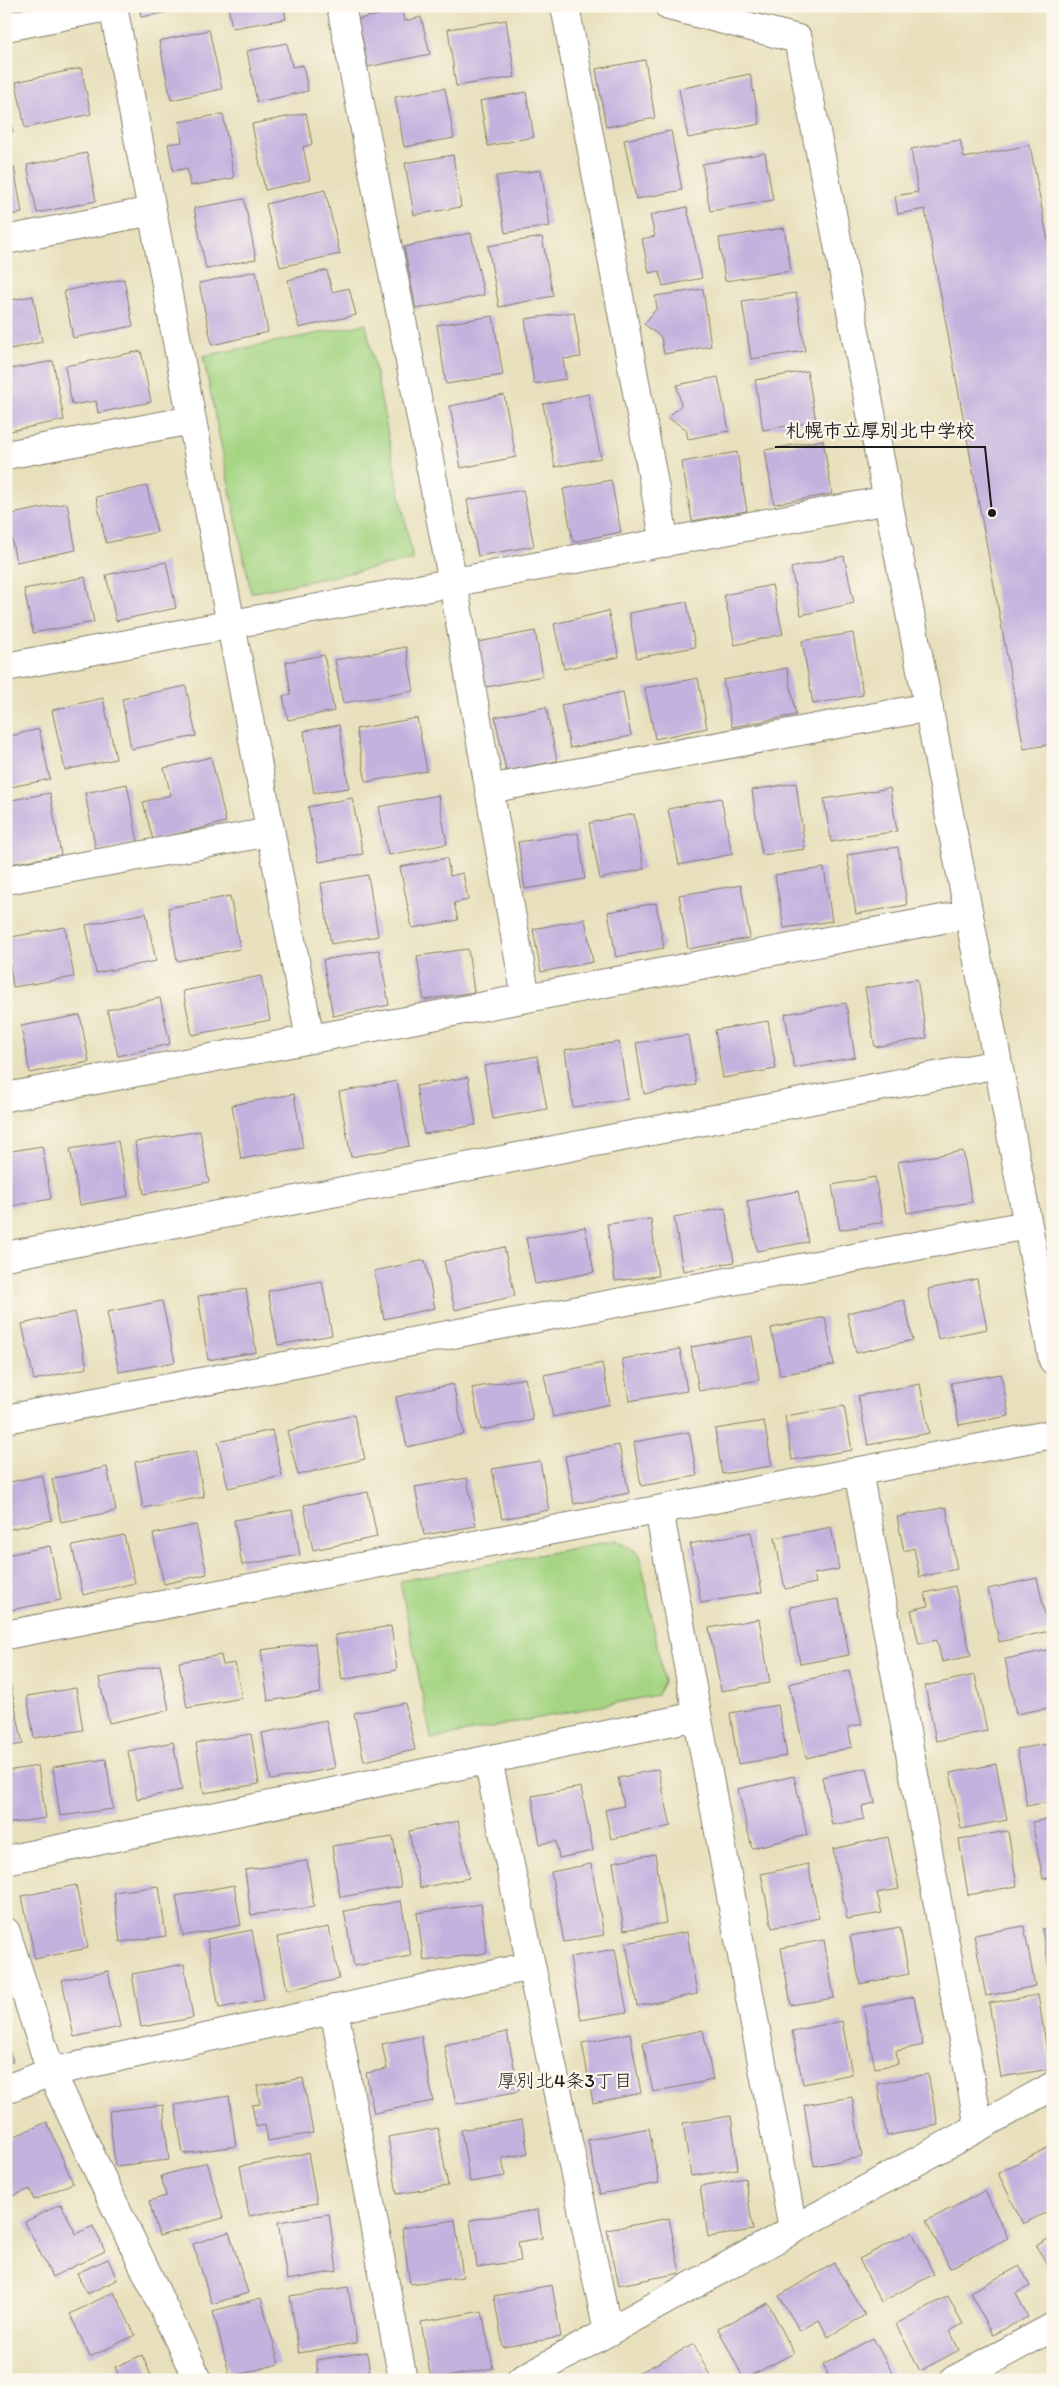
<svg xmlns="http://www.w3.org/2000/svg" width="1059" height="2386" viewBox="0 0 1059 2386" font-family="Itim,'Klee One',sans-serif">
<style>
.green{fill:#a5d583;stroke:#607850}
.building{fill:#c4b2de}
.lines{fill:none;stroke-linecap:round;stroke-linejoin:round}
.minor-casing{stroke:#827e6c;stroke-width:30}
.minor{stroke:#fff;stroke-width:28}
.labels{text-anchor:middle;stroke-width:4.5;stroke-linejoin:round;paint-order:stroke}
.neighbourhood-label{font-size:19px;fill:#1c1c1c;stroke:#fbf7ec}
.leader{fill:none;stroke:#1c1c1c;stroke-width:2}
.callout-dot{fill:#1c1c1c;stroke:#fbf7ec;stroke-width:2}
.callout-label{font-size:19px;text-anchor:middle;font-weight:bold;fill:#1c1c1c;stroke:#fbf7ec;stroke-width:4.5;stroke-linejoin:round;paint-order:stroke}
</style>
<rect width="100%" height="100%" fill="#fbf7ec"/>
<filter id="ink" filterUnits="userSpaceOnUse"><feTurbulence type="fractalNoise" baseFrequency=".02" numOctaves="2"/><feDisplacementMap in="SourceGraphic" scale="10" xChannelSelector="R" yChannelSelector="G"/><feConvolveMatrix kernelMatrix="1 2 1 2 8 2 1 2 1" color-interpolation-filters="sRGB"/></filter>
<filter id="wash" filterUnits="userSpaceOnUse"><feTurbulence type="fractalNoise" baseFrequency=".0096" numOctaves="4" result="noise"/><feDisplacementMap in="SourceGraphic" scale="20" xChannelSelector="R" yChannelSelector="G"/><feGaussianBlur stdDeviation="1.12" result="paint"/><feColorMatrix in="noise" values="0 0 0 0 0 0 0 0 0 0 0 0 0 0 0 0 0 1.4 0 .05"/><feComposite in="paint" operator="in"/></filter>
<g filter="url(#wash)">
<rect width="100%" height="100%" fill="#e8e0bc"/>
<path class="green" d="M366 324 413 560 251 593 203 356Z
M617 1540 640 1554 664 1682 657 1695 431 1739 400 1581Z"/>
<g id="blocks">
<path class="building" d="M139 6H193V7L141 17Z
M228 6H284L286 19 232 28Z
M402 10 404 21 421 17 430 54 368 67 358 19Z
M506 20 515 77 456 86 448 29Z
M209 30 222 89 171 100 159 41Z
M287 43 292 67 303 65 308 91 257 102 247 51Z
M645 60 655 118 606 127 596 69Z
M81 68 91 114 25 128 16 82Z
M750 74 760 124 688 138 679 89Z
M445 88 454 138 404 147 395 97Z
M526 92 534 137 488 146 480 101Z
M6 100 13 132 6 133Z
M306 113 312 144 303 147 310 180 265 190 252 124Z
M223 114 234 178 190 186 187 168 173 171 168 144 182 142 179 122Z
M671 131 682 190 636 199 624 140Z
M960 140 964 158 1030 145 1053 268V744L1024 749 925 209 898 214 895 196 918 192 911 149Z
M87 153 96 201 37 213 27 165Z
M765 153 773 200 710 211 702 164Z
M453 155 461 207 414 215 405 163Z
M14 167 22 213 6 216V169Z
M541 170 550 226 505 233 496 176Z
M325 190 340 254 280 267 266 204Z
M244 199 256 259 206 269 194 208Z
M687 207 702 278 663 286 659 271 649 273 642 239 655 236 650 215Z
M784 228 791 271 725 281 719 238Z
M471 233 484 295 416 309 404 247Z
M542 237 553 296 499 307 488 246Z
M327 270 332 292 349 288 356 315 299 328 288 280Z
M256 271 268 332 212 345 199 283Z
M124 279 133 326 73 338 64 291Z
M703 289 711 346 664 354 661 337 644 324 657 308 655 296Z
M796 293 805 351 751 359 742 301Z
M33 296 42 342 6 350V301Z
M574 312 581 357 563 359 566 379 534 384 525 319Z
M493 316 503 375 446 384 437 325Z
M141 351 151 402 98 413 96 401 72 405 65 366Z
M53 361 64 420 10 431 6 414V370Z
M807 371 816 421 763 430 755 380Z
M718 377 729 431 688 439 686 429 668 418 681 405 677 385Z
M588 394 601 458 555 467 543 404Z
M504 395 516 457 461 468 450 406Z
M823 440 832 494 774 504 765 450Z
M737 452 747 511 692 521 682 462Z
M611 480 621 532 573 542 563 489Z
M147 486 157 532 106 543 96 497Z
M523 490 534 546 478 556 467 500Z
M67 503 76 550 16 562 7 515Z
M844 556 854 603 801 615 791 568Z
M166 562 176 608 116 621 106 575Z
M85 577 94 622 33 633 24 589Z
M772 585 783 634 735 645 724 595Z
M687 602 695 647 637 658 629 613Z
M608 611 619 657 564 669 554 624Z
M535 631 543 676 486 687 478 642Z
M853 633 863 695 813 704 802 641Z
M406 647 414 691 343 703 335 660Z
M324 655 334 711 288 720 283 696 291 694 286 662Z
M787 668 796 715 732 727 723 680Z
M698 678 707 728 655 739 645 688Z
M186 686 196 736 131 749 122 699Z
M623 692 631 736 570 748 561 705Z
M103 698 116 759 65 770 52 710Z
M546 707 557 761 506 771 495 717Z
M417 718 427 771 366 782 356 729Z
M339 725 349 788 314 793 304 731Z
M39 729 50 779 6 788V737Z
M211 757 226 822 153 840 143 802 171 795 164 768Z
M796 783 805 849 762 855 752 790Z
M127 784 138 842 96 851 85 793Z
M890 788 897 831 831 842 824 799Z
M50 793 61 855 10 864 6 842V801Z
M438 795 447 844 388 855 379 807Z
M352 798 363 854 319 862 308 807Z
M721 798 732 854 679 865 668 809Z
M634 814 644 869 600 879 589 823Z
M578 833 585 879 525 889 518 842Z
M898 847 907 905 856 914 847 855Z
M447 858 450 876 463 873 468 900 454 903 458 920 412 928 400 867Z
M824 868 832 921 784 928 775 875Z
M368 875 378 936 331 944 321 883Z
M741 885 750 938 688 949 679 895Z
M230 896 240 949 177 961 168 908Z
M656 903 664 948 616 957 608 912Z
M146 913 156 961 96 973 86 925Z
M585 919 593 962 541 972 533 929Z
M65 927 74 977 13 987 6 938Z
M468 949 474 992 424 1000 417 956Z
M379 950 389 1005 333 1016 323 960Z
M261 976 270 1020 192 1035 183 991Z
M917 979 927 1038 875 1047 865 988Z
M160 998 170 1044 118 1056 107 1010Z
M846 1003 855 1057 794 1068 785 1014Z
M80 1015 89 1062 30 1073 21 1026Z
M768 1021 776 1069 723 1078 715 1030Z
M688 1035 696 1085 644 1094 636 1043Z
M619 1042 628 1099 573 1107 565 1050Z
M537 1056 547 1109 493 1119 484 1066Z
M468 1077 476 1125 424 1134 416 1086Z
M397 1081 409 1146 351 1157 339 1092Z
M294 1094 303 1148 241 1159 232 1105Z
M200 1131 209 1182 144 1194 135 1142Z
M118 1141 128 1196 80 1205 70 1149Z
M42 1146 51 1199 6 1207V1152Z
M963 1151 972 1202 907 1213 898 1162Z
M875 1177 883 1222 840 1230 832 1185Z
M798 1191 808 1242 757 1251 747 1201Z
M725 1208 734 1262 683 1271 674 1217Z
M651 1219 658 1276 615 1281 607 1224Z
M585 1227 594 1272 535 1284 526 1238Z
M504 1247 515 1296 455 1310 444 1261Z
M425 1260 435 1308 384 1319 374 1271Z
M977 1279 987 1329 938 1339 928 1289Z
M322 1281 332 1335 278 1345 268 1291Z
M246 1289 256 1352 208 1360 198 1296Z
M904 1300 913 1340 856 1353 847 1313Z
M162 1301 175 1362 119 1372 107 1312Z
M75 1312 87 1368 34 1380 22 1324Z
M825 1317 834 1365 780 1375 771 1328Z
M752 1336 759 1380 699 1391 691 1347Z
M680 1349 687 1391 629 1401 622 1359Z
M602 1363 610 1404 553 1417 544 1375Z
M1001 1374 1009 1416 959 1425 951 1383Z
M525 1378 533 1420 481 1430 472 1388Z
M453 1384 464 1434 407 1447 396 1397Z
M920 1384 929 1433 868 1445 858 1396Z
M844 1406 852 1450 792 1460 785 1416Z
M354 1415 365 1459 298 1475 287 1431Z
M764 1421 772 1466 722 1474 715 1429Z
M272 1430 282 1476 228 1488 218 1442Z
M689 1432 697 1476 641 1486 634 1442Z
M619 1445 629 1493 574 1504 565 1456Z
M195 1451 204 1497 143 1508 135 1462Z
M540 1461 549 1510 502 1519 492 1469Z
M107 1467 116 1511 61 1522 52 1479Z
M42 1475 52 1520 6 1530V1483Z
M467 1478 476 1526 424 1535 415 1487Z
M368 1492 377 1537 313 1550 304 1505Z
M946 1507 957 1569 920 1577 914 1548 904 1551 897 1517Z
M292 1510 300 1555 242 1565 234 1520Z
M196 1525 207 1574 164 1584 153 1534Z
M831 1527 839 1569 814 1574 816 1583 785 1589 775 1538Z
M751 1532 762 1592 701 1603 690 1544Z
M124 1535 135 1583 83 1595 72 1546Z
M50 1546 61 1600 6 1611V1555Z
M1037 1578 1049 1631 999 1642 988 1589Z
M955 1586 971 1656 942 1662 937 1640 919 1644 911 1610 928 1606 925 1593Z
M839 1599 849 1655 800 1664 790 1607Z
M759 1619 770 1683 721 1691 709 1628Z
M391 1626 397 1670 342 1680 335 1635Z
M315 1643 321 1693 268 1701 261 1650Z
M1053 1649V1707L1016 1714 1005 1659Z
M221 1655 223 1665 235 1663 242 1698 187 1708 179 1662Z
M160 1665 169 1710 109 1723 99 1678Z
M849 1670 862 1724 848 1727 852 1747 806 1758 789 1684Z
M975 1675 987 1731 936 1741 925 1686Z
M9 1678 23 1744 6 1747V1679Z
M76 1688 83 1730 34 1738 27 1696Z
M405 1703 415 1750 364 1761 354 1713Z
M778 1705 787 1756 738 1764 730 1713Z
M326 1720 335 1768 271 1780 262 1733Z
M251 1734 259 1784 204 1793 196 1743Z
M173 1742 182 1790 137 1799 128 1751Z
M1053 1743V1801L1027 1806 1017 1749Z
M106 1759 113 1809 60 1816 53 1767Z
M996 1764 1007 1820 961 1829 950 1773Z
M38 1766 46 1818 6 1824V1771Z
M867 1768 875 1803 862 1806 864 1819 832 1825 822 1777Z
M658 1769 671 1826 611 1839 605 1810 624 1806 618 1778Z
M794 1776 807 1835 752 1848 738 1789Z
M581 1787 593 1851 559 1858 556 1841 540 1844 532 1796Z
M1053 1818V1877L1043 1879 1032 1822Z
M458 1821 469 1878 420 1888 409 1831Z
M1008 1831 1017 1886 968 1895 959 1839Z
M393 1837 401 1887 340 1897 332 1846Z
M888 1837 899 1889 877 1893 882 1913 847 1919 833 1849Z
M655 1854 666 1923 624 1930 613 1862Z
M307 1861 314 1907 251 1915 245 1870Z
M591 1864 604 1935 564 1942 551 1872Z
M808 1864 819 1918 772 1928 761 1874Z
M76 1885 88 1948 35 1959 22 1896Z
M234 1885 241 1925 183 1936 176 1896Z
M159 1886 166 1936 120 1942 114 1892Z
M401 1901 411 1956 354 1966 344 1911Z
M481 1904 487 1953 424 1961 417 1913Z
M1024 1926 1035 1986 986 1996 974 1935Z
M329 1927 339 1979 287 1990 277 1937Z
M900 1927 909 1974 860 1984 850 1936Z
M1053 1927V1972L1050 1973 1042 1929Z
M252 1930 264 2000 219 2008 207 1939Z
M687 1932 697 1994 637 2006 626 1943Z
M824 1940 834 1998 791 2005 781 1948Z
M615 1949 627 2012 581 2020 570 1957Z
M184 1964 193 2018 141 2027 132 1974Z
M108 1971 120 2027 74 2037 62 1980Z
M1038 1995 1050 2069 1001 2077 989 2003Z
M914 1997 923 2045 896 2051 898 2064 875 2068 863 2007Z
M842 2021 852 2074 803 2084 792 2031Z
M703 2030 713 2080 653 2092 643 2043Z
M507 2032 519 2091 456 2104 444 2045Z
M630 2033 641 2093 593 2103 582 2043Z
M421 2036 433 2101 374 2113 366 2073 387 2069 382 2044Z
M6 2044 13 2061 6 2064Z
M928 2074 938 2125 887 2136 877 2084Z
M303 2078 313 2133 268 2141 265 2125 256 2127 252 2105 260 2104 257 2086Z
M229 2096 236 2146 183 2154 175 2105Z
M852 2097 862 2157 814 2166 804 2105Z
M163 2105 169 2160 115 2166 109 2111Z
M731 2116 738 2169 691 2176 683 2123Z
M522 2120 528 2153 502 2158 505 2176 470 2182 461 2130Z
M47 2122 73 2183 34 2200 30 2189 6 2199V2140Z
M438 2128 448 2186 397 2194 388 2137Z
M649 2128 659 2183 600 2194 588 2140Z
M1053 2145V2209L1023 2224 998 2173Z
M308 2153 317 2203 249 2216 240 2166Z
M207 2162 223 2218 159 2236 149 2201 166 2196 161 2176Z
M745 2178 753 2230 708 2237 700 2186Z
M985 2191 1008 2238 950 2268 926 2221Z
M61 2204 76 2234 93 2226 105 2251 52 2277 25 2222Z
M538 2210 542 2238 518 2242 521 2261 477 2267 470 2220Z
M329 2214 337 2271 287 2280 278 2222Z
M669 2218 680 2273 619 2285 607 2230Z
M455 2220 463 2277 410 2284 402 2228Z
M229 2232 248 2293 212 2304 193 2244Z
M912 2232 934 2274 881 2302 859 2259Z
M1053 2236V2274L1036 2246Z
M108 2259 117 2280 87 2294 77 2273Z
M834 2263 865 2315 828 2337 819 2320 800 2331 779 2296Z
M1020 2266 1030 2286 1016 2293 1028 2317 992 2335 970 2292Z
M552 2285 561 2337 503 2347 494 2296Z
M348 2287 357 2343 299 2353 290 2296Z
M114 2292 135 2335 90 2357 70 2314Z
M948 2296 963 2324 950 2331 959 2350 920 2371 896 2324Z
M261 2298 279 2364 230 2377 213 2311Z
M768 2303 794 2353 744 2379 718 2329Z
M482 2311 493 2368 431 2380 421 2322Z
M873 2338 896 2380H831L823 2365Z
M694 2344 712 2380H640L637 2374Z
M367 2352 371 2380H319L316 2360Z
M142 2355 153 2380H116L120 2378 115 2367Z
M805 2375 807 2380H795Z"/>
</g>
</g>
<g filter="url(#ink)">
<use href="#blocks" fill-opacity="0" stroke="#827e6c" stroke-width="1"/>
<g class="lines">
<g class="minor-casing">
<path id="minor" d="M113 6 310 1039
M341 6 453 583 526 998
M565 6 665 543
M669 6 798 39 998 1064 1053 1360
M6 27 113 6
M6 240 152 211
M6 455 192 420
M6 667 888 500
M489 789 929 707
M6 880 270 832
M6 1097 969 914
M6 1256 998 1064
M6 1419 1027 1225
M858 1471 979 2127
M659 1510 793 2229
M6 1635 1053 1434
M488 1760 608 2332
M6 1860 697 1716
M6 1932 51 2072 198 2380
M334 2009 403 2380
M6 2089 51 2072 531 1966
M521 2380 1053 2086
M954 2380 1053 2327"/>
</g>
<use href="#minor" class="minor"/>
</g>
</g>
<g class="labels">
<g class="neighbourhood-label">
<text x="565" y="2087">厚別北4条3丁目</text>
</g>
</g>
<path class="leader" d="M992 513L985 447H775"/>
<circle class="callout-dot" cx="992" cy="513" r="5"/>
<g class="callout-label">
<text x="880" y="437">札幌市立厚別北中学校</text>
</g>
<rect width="1059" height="2386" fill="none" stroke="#fbf7ec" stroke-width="25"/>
</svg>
